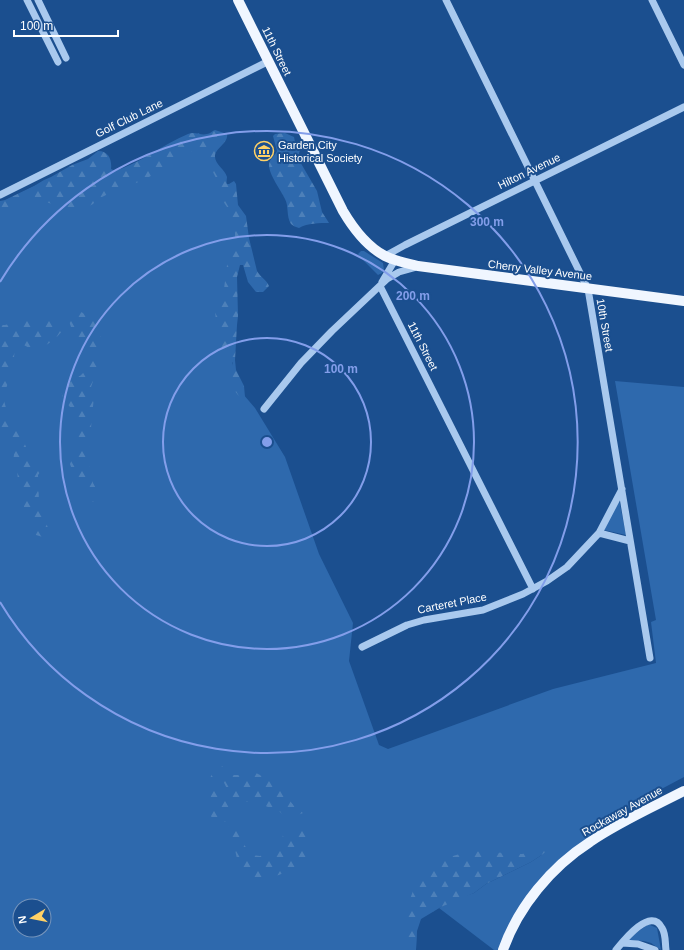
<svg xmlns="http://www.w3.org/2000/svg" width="684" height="950" viewBox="0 0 684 950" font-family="Arial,sans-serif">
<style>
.grass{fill:#2e69ad;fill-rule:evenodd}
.forest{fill:url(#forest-firs)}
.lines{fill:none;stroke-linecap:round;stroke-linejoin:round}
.minor{stroke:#a9c9ee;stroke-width:7}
.major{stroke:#f0f6ff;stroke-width:10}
.ring{fill:none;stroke:#839eea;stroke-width:2}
.labels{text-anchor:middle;stroke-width:4;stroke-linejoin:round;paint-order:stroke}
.street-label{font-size:11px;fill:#fff;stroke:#1b4f8f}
.poi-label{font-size:11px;fill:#fff;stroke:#1b4f8f;text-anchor:start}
.centre{fill:#839eea;stroke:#1b4f8f;stroke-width:2}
.ring-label{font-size:12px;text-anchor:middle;font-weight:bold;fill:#839eea;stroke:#1b4f8f;stroke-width:4;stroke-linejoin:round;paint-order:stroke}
</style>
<defs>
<pattern id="forest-firs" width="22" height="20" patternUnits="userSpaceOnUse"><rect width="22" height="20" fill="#2e69ad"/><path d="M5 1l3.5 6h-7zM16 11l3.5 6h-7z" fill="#4d80b9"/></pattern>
</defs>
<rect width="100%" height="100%" fill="#1b4f8f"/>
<path class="grass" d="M199 133 244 233 227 333 237 387 255 408 285 457 319 554 353 623 349 661 379 745 388 749 553 689 656 663 651 622 656 620 615 381 684 387V777L637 802 579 845 543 882 500 950H494L439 908 456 899 474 893 486 884 531 862 543 854 417 917 416 950H0V203L100 154 109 175ZM20 906H44V930H20Z
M361 251H364L383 263 384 270 382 273 378 275 359 256 358 254Z
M619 499 626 535 604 530Z
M647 925H650L657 928 661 950 651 943 644 941 629 940 636 933Z"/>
<path class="forest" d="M215 130 227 134C229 142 216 148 215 155 214 164 225 169 227 177 227 179 226 182 227 184H229L234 181 236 184 238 205 246 216 249 238 257 271C260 277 267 280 269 286L263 292H256L248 282 243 265H240L237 277 238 316 237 325 235 360 236 370 244 386 245 397 243 398C230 393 232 375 233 363L223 352 219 339 221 328 216 322 215 310 224 289 227 265 235 247V230L231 213 223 201 219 184 203 152 197 148 144 180 133 184 113 188 106 195 96 200 93 204 89 206 76 209H67L37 199 34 196 15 198 11 209 0 224V201L5 200 34 186 44 180 51 177 72 165 88 159 98 151C109 151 112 160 111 169L115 171C141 163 163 144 188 134 195 131 201 136 207 134 210 134 212 131 215 130Z
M285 133 294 137 295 142 301 148 299 153V160L317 191 322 212 329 223C319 223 308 223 299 228 296 227 293 226 291 224 286 216 289 206 285 199 281 190 269 175 269 165 269 159 275 156 277 151L273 136 275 134Z
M71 311H79L87 315 97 322 101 332V350L97 356V370L91 387 94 396 88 459 93 483 99 494 98 501 92 502 87 492 78 487 70 464 76 450 77 440 80 431 79 423 76 418 71 417 69 413 70 407C61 397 58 389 66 377L80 376 87 369V363L85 348 73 333 67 315Z
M28 319H56L66 327C58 336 46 350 32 348 28 348 24 345 21 343L15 346 13 369 3 397 6 408 19 430 29 454 37 459 42 470 38 475 39 503 48 528 46 538 36 535 25 513 23 500 16 488 18 481 17 469 11 465C18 452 12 438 0 430V325H5Z
M214 762 225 768 232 775H240L248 769 262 776 288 794 290 801 296 808 303 813 288 819 280 812 256 802H238L231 797Z
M202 769 210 772 232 813 230 820 224 822H214C205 808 214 801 209 788 207 781 203 777 198 772Z
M233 823 245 846 252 855 260 856 281 846 283 835 285 830 295 827 305 831 309 839 308 854 301 864 279 875 259 879 246 877 239 867 235 850 229 845 224 833 227 828Z
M549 848 543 854 531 862 486 884 474 893 441 907 421 919 417 931 416 950H405L409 902 413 891 419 882 436 865 446 858 470 851 522 854Z"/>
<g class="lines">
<path class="minor" d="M27 0 58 62
M38 0 66 58
M446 0 588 289 650 658
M652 0 684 65
M0 195 269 61
M385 256 405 245 684 107
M382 282 395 260
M380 286 533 589
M264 409 301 363 332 331 387 279 399 272 417 267
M599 533 630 541
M362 647 407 625 424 620 483 610 523 594 547 581 567 567 599 533 622 489
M622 943 638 944 655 950
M616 950C624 940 651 906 662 928 666 934 665 943 666 950"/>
<path class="major" d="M238 0 343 211C353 228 366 246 385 256 395 261 407 263 418 266L684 301
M503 950C518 907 551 867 590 842 619 822 653 807 684 791"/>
</g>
<g class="ring">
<circle cx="267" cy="442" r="104"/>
<circle cx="267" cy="442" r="207"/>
<path d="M0 282A311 311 0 1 1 0 602"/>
</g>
<defs>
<g id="museum-ring" transform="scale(1)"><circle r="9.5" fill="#1b4f8f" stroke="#ffd166" stroke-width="1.5"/><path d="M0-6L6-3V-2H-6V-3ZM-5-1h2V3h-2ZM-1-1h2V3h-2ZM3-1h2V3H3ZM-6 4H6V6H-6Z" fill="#ffd166"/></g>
</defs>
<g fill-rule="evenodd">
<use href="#museum-ring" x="264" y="151"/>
</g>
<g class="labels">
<g class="street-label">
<text transform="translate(277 51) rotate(64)" y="4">11th Street</text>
<text transform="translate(129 118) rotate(-26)" y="4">Golf Club Lane</text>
<text transform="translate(529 171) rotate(-26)" y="4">Hilton Avenue</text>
<text transform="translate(540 270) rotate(7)" y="4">Cherry Valley Avenue</text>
<text transform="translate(605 325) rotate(80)" y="4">10th Street</text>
<text transform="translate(423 346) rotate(63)" y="4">11th Street</text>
<text transform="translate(452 603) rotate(-11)" y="4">Carteret Place</text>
<text transform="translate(622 811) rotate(-29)" y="4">Rockaway Avenue</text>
</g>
<g class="poi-label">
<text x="278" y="149">Garden City<tspan x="278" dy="13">Historical Society</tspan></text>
</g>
</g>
<circle cx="267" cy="442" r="6" class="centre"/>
<g class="ring-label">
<text x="487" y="226">300 m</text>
<text x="413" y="300">200 m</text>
<text x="341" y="373">100 m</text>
</g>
<g transform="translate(32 918) rotate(260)"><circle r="19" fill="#1b4f8f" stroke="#7695bc"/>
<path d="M0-3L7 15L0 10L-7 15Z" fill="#ffd166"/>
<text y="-6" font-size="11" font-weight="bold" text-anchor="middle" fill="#ffffff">N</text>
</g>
<path d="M14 30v6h104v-6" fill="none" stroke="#ffffff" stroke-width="2"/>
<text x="20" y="30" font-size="12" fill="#ffffff" stroke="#1b4f8f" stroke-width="3" paint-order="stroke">100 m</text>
</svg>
